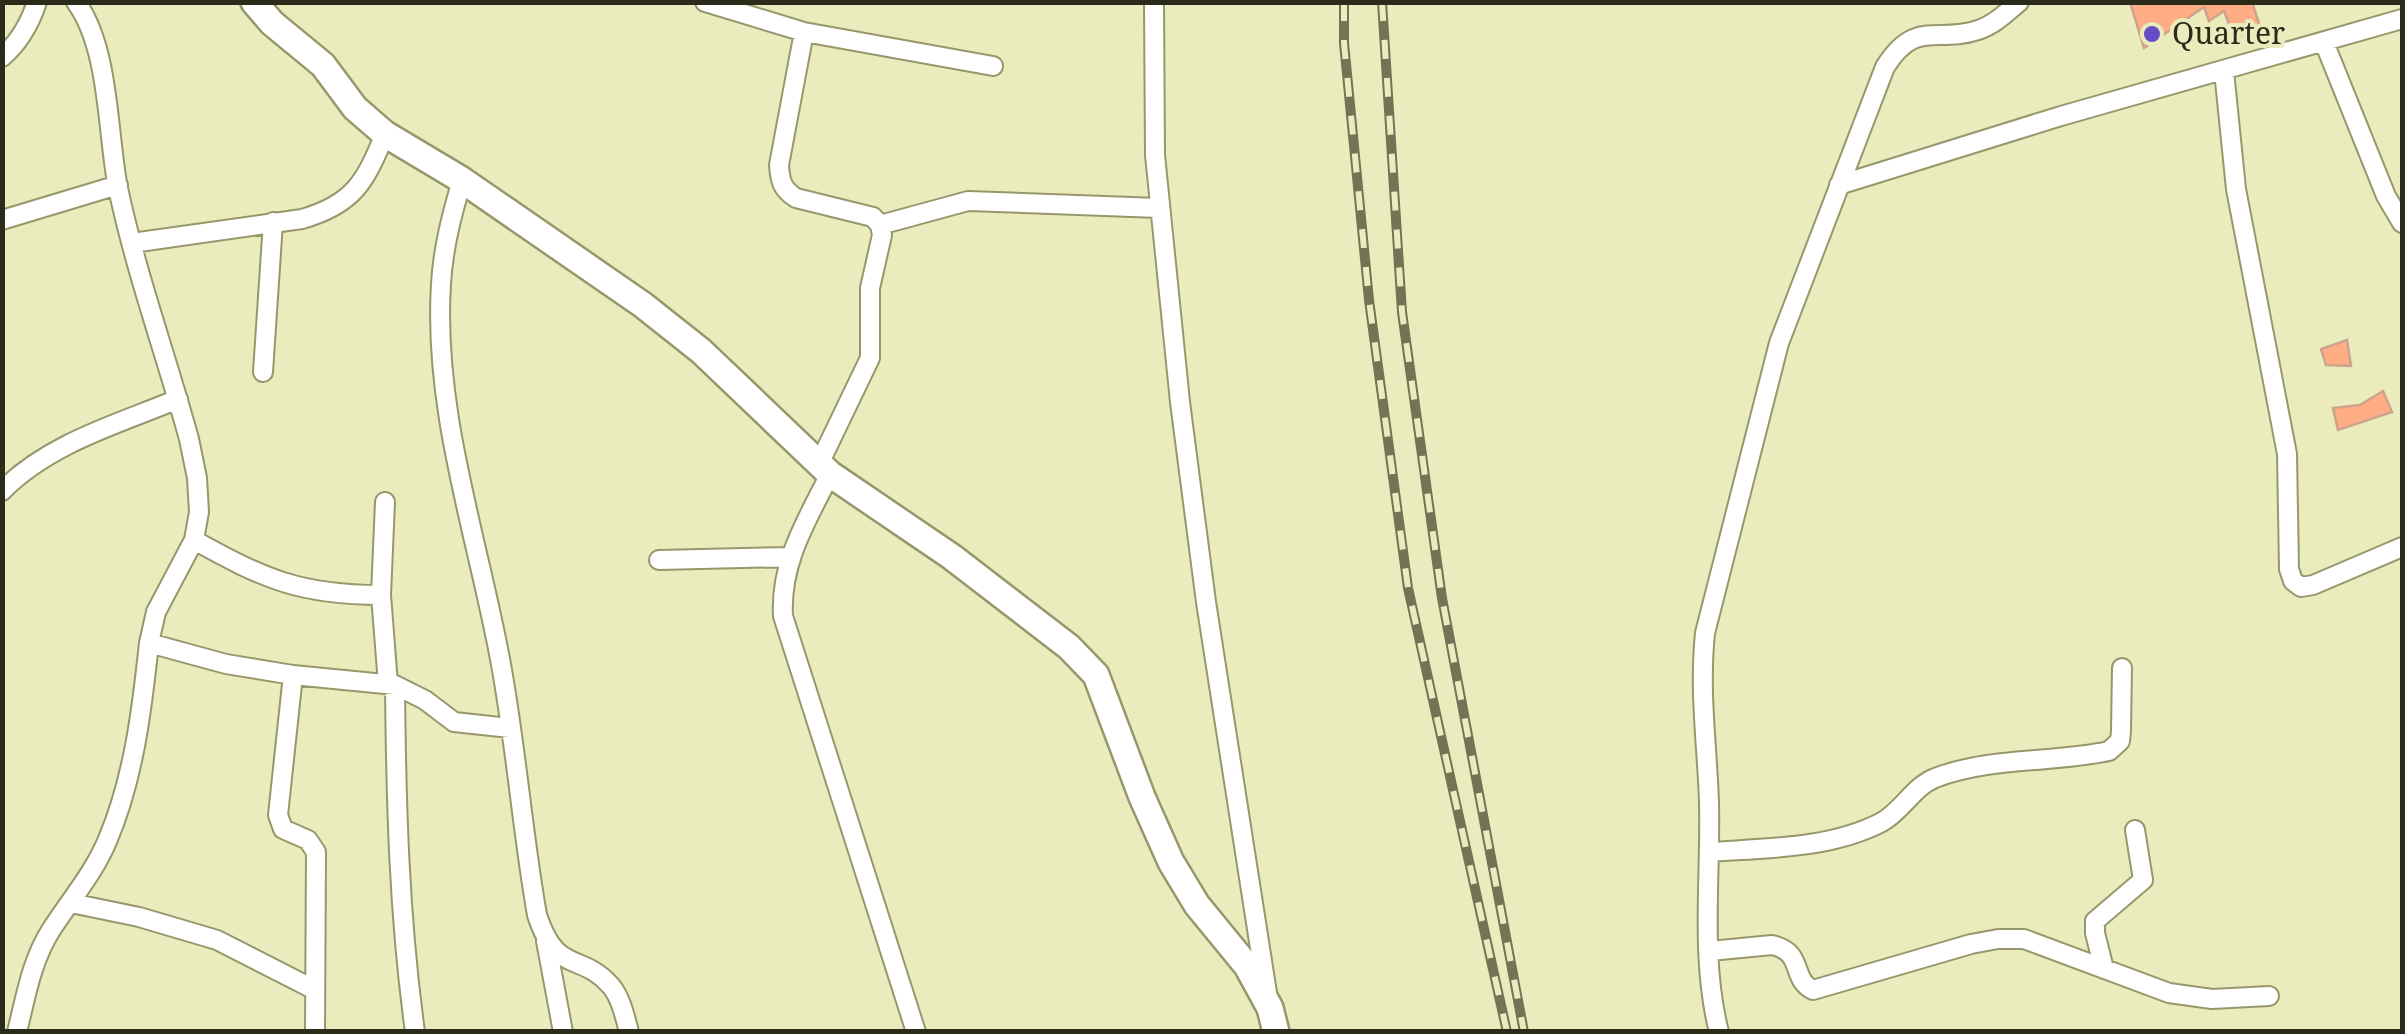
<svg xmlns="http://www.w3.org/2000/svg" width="2405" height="1034" viewBox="0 0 2405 1034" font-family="'Noto Serif',serif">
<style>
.building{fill:#fead84;stroke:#cea28c;stroke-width:2.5}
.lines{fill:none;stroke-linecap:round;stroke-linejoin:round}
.minor-casing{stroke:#97976b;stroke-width:22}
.secondary-casing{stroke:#97976b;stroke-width:30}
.minor{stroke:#fff;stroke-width:18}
.secondary{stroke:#fff;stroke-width:25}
.rail-casing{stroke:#737356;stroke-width:10}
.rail{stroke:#ebecbd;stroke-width:6;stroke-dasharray:19;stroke-linecap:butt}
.poi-dot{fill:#664cc5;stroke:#ebecbd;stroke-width:4}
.labels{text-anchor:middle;stroke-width:8;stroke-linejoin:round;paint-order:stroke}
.poi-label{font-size:30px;fill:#2b2b19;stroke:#ebecbd;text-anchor:start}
</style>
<rect width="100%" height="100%" fill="#ebecbd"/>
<path class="building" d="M2130 2H2252L2261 29 2234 37 2224 11 2209 21 2204 7 2144 48Z
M2347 340 2351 366 2326 365 2321 349Z
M2383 391 2392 412 2338 430 2333 408 2360 405Z"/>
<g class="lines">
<g class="minor-casing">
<path id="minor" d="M76 2C110 49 107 132 118 188 136 273 166 355 189 439L197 478 199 512 194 540 156 612 149 643 226 664 293 675 395 685 425 700 454 722 510 728
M705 2 804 32 993 66
M1154 2 1155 155 1180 402 1206 602 1267 993
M804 32 779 165C780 181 782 189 796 198L873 217 880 225 882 235 870 288V358L819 464
M2324 42 2386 196 2402 223
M2 57C20 42 30 23 37 2
M2224 71 2236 189 2287 454 2289 569 2293 581 2301 587 2313 585 2402 547
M462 180C452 214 443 248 441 284 433 411 477 535 500 659 516 744 522 830 537 915 557 976 580 951 611 986 621 998 625 1017 629 1032
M1839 185 2061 116 2402 19
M2 220 118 185
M880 225 968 201 1159 208
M132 243 302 219C354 204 365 182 385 134
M263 372 273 222
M830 474C807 520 780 562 783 616L916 1032
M2 491C49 443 118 424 178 399
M385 502 381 595 388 684
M194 540C264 579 300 595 381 595
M659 560 789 557
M293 675 278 815 283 829 308 840 316 852 315 1032
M395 685C396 802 399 916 415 1032
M1709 852C1767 848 1830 849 1882 822 1903 810 1913 787 1935 778 1990 757 2053 763 2109 751L2120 741 2121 731 2122 668
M71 903 139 917 217 940 315 990
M546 941 563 1032
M1710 951 1772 945C1805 952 1790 979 1813 990L1971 944 1998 939H2024L2169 993 2212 999 2269 996
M2104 969 2095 933V921L2143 880 2135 830
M17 1032C26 996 31 962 51 930 71 899 94 873 108 839 134 777 142 709 149 643
M1719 1032C1700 958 1711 877 1709 802 1707 744 1699 692 1705 633L1779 343 1885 67C1916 18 1937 44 1978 30 1994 25 2006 13 2019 2"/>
</g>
<g class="secondary-casing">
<path id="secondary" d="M254 2 272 23 323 65 355 108 385 134 462 180 643 305 701 351 830 474 952 557 1069 647 1096 675 1142 797 1171 862 1197 905 1247 966 1270 1008 1276 1032"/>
</g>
<use href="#minor" class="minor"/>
<use href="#secondary" class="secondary"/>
<g class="rail-casing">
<path id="rail" d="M1344 2V43L1369 300 1408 588 1507 1032
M1382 2 1402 312 1442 598 1524 1032"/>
</g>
<use href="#rail" class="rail"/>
</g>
<circle class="poi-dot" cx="2152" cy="34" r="10"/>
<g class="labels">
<g class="poi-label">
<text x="2172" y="44">Quarter</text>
</g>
</g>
<rect width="2405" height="1034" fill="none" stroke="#2b2b19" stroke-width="10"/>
</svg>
